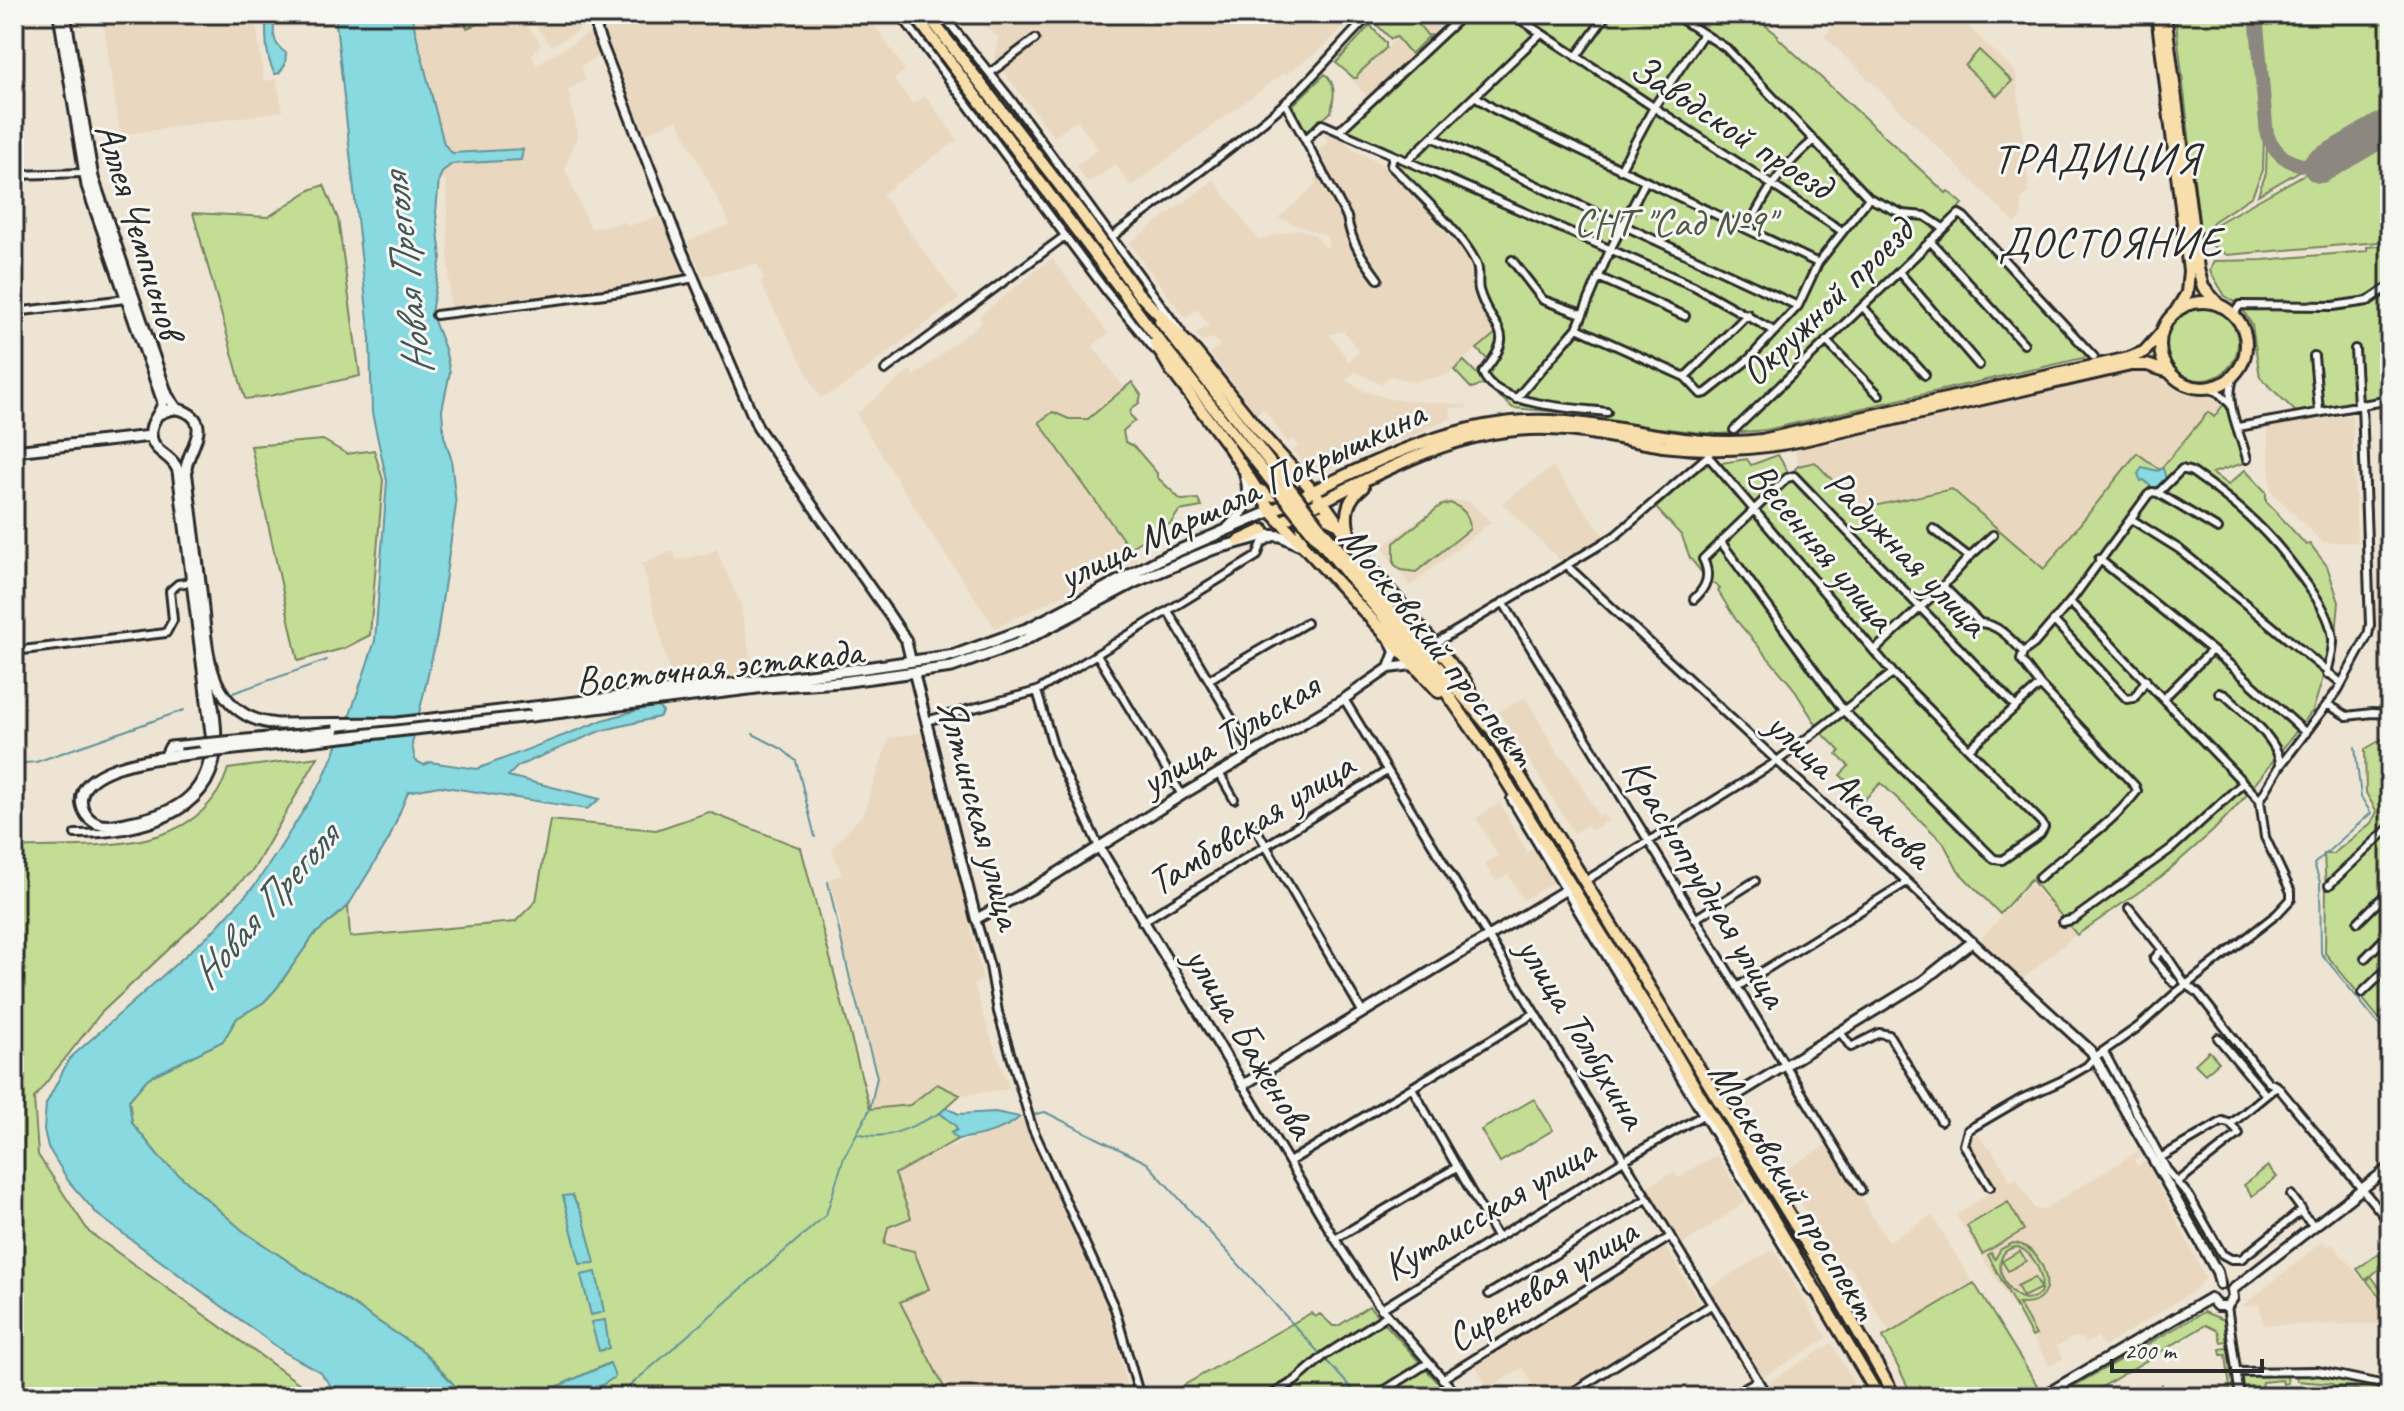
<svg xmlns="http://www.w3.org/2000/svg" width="2404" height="1411" viewBox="0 0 2404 1411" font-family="Caveat,sans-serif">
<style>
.built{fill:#e9d8bf;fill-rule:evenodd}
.green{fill:#c3dd94;stroke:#778460;stroke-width:2;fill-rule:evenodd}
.water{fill:#88d9e0;stroke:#639398;stroke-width:2}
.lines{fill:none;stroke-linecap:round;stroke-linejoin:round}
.stream{stroke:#639398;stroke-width:2}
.taxiway{stroke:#8c8880;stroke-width:14}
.runway{stroke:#8c8880;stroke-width:34}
.minor-casing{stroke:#2b2b2b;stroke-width:12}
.tertiary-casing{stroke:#2b2b2b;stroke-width:14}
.secondary-casing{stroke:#2b2b2b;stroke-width:15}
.primary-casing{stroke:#2b2b2b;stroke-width:16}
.minor{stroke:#f6f6f2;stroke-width:6}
.tertiary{stroke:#f6f6f2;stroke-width:8}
.secondary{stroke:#f6f6f2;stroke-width:9}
.primary{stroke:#f8deab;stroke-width:10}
.secondary-bridge-casing{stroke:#2b2b2b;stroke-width:15;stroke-linecap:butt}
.primary-bridge-casing{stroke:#2b2b2b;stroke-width:16;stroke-linecap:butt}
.secondary-bridge{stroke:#f6f6f2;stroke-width:9}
.primary-bridge{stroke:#f8deab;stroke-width:10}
.labels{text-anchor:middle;stroke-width:6;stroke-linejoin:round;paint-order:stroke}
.street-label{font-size:40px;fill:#2b2b2b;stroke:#f6f6f2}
.park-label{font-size:40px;fill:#515845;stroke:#f6f6f2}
.neighbourhood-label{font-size:42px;letter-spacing:2px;fill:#2b2b2b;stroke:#f6f6f2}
.water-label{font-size:42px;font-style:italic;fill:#425658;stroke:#f6f6f2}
</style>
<rect width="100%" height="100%" fill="#eee4d4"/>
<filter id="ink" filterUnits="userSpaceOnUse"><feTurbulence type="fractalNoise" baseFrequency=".0125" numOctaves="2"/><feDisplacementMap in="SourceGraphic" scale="16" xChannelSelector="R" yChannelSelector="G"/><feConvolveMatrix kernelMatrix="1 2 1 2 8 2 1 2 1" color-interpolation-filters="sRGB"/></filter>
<g filter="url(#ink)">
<path class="built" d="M102 14H255L264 81 276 79 283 111 120 135Z
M411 14H501L505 21 513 16 517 23 523 20 541 44 532 55 536 65 591 32 602 54 581 66 586 80 568 90 578 134 565 170 591 229 625 222 628 226 661 216 684 273 650 284 450 308 446 180 439 179 431 86Z
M526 14H587L584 23 576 33 551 46Z
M604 14H867L905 70 894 79 913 104 925 96 958 140 882 194 959 299 838 390 820 398 760 283 764 278 757 264 703 276 687 242 730 224 677 120 645 134 601 22Z
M975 14H1358L1317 52 1286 74 1284 73 1131 186 1115 164 1099 177 1087 182 1076 166 1098 149 1077 120 1054 137 994 59 998 38Z
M1421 14H1454L1430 38 1416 19Z
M1831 14H1955L2016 72 2029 192 2021 200 2022 216 2015 223 1824 36 1832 27Z
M1400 35 1413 54 1368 97 1349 77 1371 64Z
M1330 132 1334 137 1338 134 1353 149 1382 164 1463 252 1469 262 1474 284 1496 332 1447 375 1414 382 1391 376 1381 384 1356 372 1349 377 1346 380 1364 391 1390 399 1467 405V408H1450L1451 418 1402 441 1396 440 1323 474 1313 473 1293 450 1299 446 1297 442 1293 439 1288 443 1264 409 1256 414 1210 353 1220 346 1217 341 1212 338 1202 342 1196 333 1209 326 1197 309 1185 318 1129 243 1214 180 1258 240 1298 229 1315 235 1326 248 1329 246 1326 236 1278 218 1316 185 1315 179 1329 171 1319 150 1328 142 1324 136ZM1344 331 1359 352 1349 361 1329 334Z
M1052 258 1108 333 1093 346 1125 389 1088 419H1069L1053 412 1039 423 1137 559 995 628 928 529 856 414 910 370 914 376 983 321 979 316Z
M2134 370H2145L2157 375 2179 392 2188 395 2217 397 2224 404 2214 417 2207 413 2159 470 2137 453 2044 570 1952 489 1860 509 1815 462 1798 466 1794 447 2090 382Z
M2352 415 2357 543 2322 542 2271 491 2267 426Z
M1553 467 1604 536 1561 561 1502 503Z
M1446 500 1469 501 1491 522 1410 586 1382 547Z
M716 549 740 602 753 672 672 681 642 563 674 551 676 560 710 553Z
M1525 697 1559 755 1567 761 1599 816 1603 814 1608 821 1591 831 1587 825 1574 833 1499 712Z
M923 732 983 980 974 984 993 1045 1010 1089 960 1095 937 1085 910 1105 870 1109 877 1077 839 931 842 929 829 879 842 875 832 848 863 814 889 738Z
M1500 803 1527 852 1536 847 1556 881 1523 900 1508 874 1495 881 1485 864 1498 856 1476 818Z
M2030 884 2079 932 2020 981 1978 942Z
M1023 1119 1111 1315 1129 1397H949L900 1301 929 1289 914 1251 884 1244 888 1227 910 1218 895 1174 942 1150Z
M1978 1134 1985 1145 1991 1148 2010 1179 2005 1183 2016 1178 2035 1209H2044L2140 1150 2142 1155 2134 1160 2137 1166 2146 1161 2206 1278 2192 1292 2104 1347 2098 1337 2086 1343 2083 1339 2075 1337 2057 1346 2063 1358 2050 1366 1956 1215 1997 1188 1967 1141Z
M1829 1143 1888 1242 1932 1215 1973 1283 1890 1333 1849 1266 1842 1269 1782 1172Z
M1717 1155 1746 1202 1682 1245 1646 1187 1674 1172 1677 1177 1684 1176 1686 1172Z
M2323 1241 2328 1247 2332 1244 2390 1312V1324L2264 1325 2259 1305 2241 1307Z
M1665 1246 1700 1303 1556 1397H1539L1523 1368 1488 1388 1474 1364Z
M1773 1249 1827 1338 1763 1377 1708 1288Z
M1832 1343 1857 1390 1863 1389 1867 1397H1774L1766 1384Z"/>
<path class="green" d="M463 14H492L494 18 467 28Z
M1380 14H1410L1428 36 1431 35 1433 38H1427L1411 54 1397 37 1391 39 1373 21Z
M1462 14H1750L1778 35 1777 37 1946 193 1948 191 1963 204 1959 207 1960 216 2092 356 1766 430 1719 434 1695 432 1649 427 1571 413 1513 408 1485 384 1471 388 1454 370 1464 361 1478 375 1489 361 1477 349 1497 332 1475 286 1472 266 1462 247 1388 168 1387 156 1342 131Z
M2175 14H2251L2264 133 2263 170 2252 196 2213 222 2204 238 2200 230Z
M2260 14H2390V119C2372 129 2325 162 2306 164 2288 165 2273 150 2271 133Z
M1370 25 1386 43V48L1358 74 1357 78H1354L1336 63Z
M1979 50 2012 81 1997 96 1965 66Z
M1325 74C1337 84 1334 98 1331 112L1309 132 1305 130 1293 105Z
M2390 126V241L2227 255 2205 241 2218 223Z
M2267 143 2281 161 2303 169 2258 195 2266 173Z
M324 185 338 219 360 376 269 396 245 399 193 213 268 217 310 190Z
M2390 245V402L2299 415 2260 377 2252 325 2240 305 2225 296 2210 271 2214 261 2263 260 2367 251V247Z
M2164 343a37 37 0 1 1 74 0a37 37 0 1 1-74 0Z
M1132 382 1141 395 1139 403 1131 409 1130 415 1135 420 1123 431 1125 442 1134 446 1157 473V477L1181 500 1198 499 1202 507 1179 511 1171 523 1129 548 1039 422 1053 412 1069 419H1088Z
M2224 404 2232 415 2244 463 2212 473 2228 485 2245 470 2266 492V501L2306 545 2310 544 2327 566 2339 602 2336 635 2313 710 2244 798 2213 831 2162 876 2077 935 2031 879 2000 914 1958 871 1943 842 1881 783 1857 807 1845 792 1852 786 1840 775 1849 766 1837 755 1840 751 1821 732 1792 686 1736 620 1718 591 1720 589 1715 584H1711L1690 558 1682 536 1656 508 1695 473 1708 465 1747 459 1751 465 1778 455 1790 475 1798 466 1815 462 1860 509 1952 489 2044 569 2137 453 2160 470 2208 412 2214 417Z
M323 440 347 454 374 450 383 480 370 635 345 648 298 661 251 446Z
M1450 503C1463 508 1469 514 1470 529L1416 572 1401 570 1394 564V543L1440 506Z
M2390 735V1032L2325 953 2326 890 2324 854H2333L2371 823 2377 812 2366 793 2365 749Z
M318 757 253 870 101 1013 34 1098 38 1155 89 1232 318 1397H14V848C88 843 200 859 228 769Z
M709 812 801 848 870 1109 910 1105 937 1084 960 1095 940 1113 955 1125 957 1130 952 1133 958 1139 895 1174 911 1218 888 1227 884 1244 914 1251 929 1289 900 1302 949 1397H582L614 1377 609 1363 534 1397H465L424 1352 243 1231 162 1160 132 1123 129 1100 148 1078 223 1041 237 1018 264 1002 276 989 314 935 348 906 350 937 515 922 536 901 550 820 656 830Z
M2209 1051 2219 1062 2205 1074 2195 1064Z
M1534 1099 1553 1130 1500 1162 1481 1130Z
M2268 1166 2277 1177 2252 1196 2244 1185Z
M2008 1202 2024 1230 1982 1254 1967 1226Z
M2013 1243C2043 1243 2067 1307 2019 1304L2036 1335 2032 1337 1988 1255 1991 1253 1995 1259 2001 1249ZM2018 1247C2034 1253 2046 1277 2040 1293 2013 1319 1979 1249 2018 1247Z
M2020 1251 2026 1261 2008 1271 2002 1261Z
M2378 1254 2383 1260 2378 1267 2379 1269 2371 1276 2387 1297 2383 1301 2367 1281 2371 1276 2365 1280 2357 1269Z
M2035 1277 2041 1288 2023 1297 2017 1286Z
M1974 1283 2037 1385 2018 1397H1913L1883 1337Z
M1369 1306 1451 1397H1163L1311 1313 1315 1317 1320 1314 1333 1326H1338Z
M2204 1312 2224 1320 2228 1341 2221 1342 2218 1331 2206 1325 2085 1397H2062L2060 1394Z
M2226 1348 2232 1351 2237 1397H2231L2226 1355H2221L2220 1349Z
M2286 1373 2288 1383 2283 1384 2282 1380 2262 1382 2261 1387 2252 1390V1397H2245L2243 1377Z
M2296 1373 2317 1374 2385 1390 2383 1397H2369L2356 1389 2333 1388 2332 1384 2297 1381Z"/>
<path class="water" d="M258 14H275C273 30 271 44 286 53L285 65 279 73 275 74C266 59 266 40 266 22Z
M335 14H411L444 144 452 153 523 149 521 160 452 164 443 171 439 179 436 213 441 257 431 313 445 349 450 372 442 410 444 436 451 458 456 505 437 636 412 744 415 760 424 765 430 762 477 769 606 719 656 705 663 712 659 717 600 731 518 766 508 776 600 799 587 809 439 786 408 792 389 839 348 906 314 935 276 989 264 1002 237 1018 223 1041 148 1078 129 1100 132 1123 162 1160 243 1231 424 1352 465 1397H339L320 1372 284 1352 98 1215 69 1182 48 1147 44 1130 46 1104 69 1059 214 930 255 885 276 854 322 781 349 718 375 641 387 481 372 413 370 339Z
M2142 467 2158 471 2163 468 2166 479 2159 488 2150 490 2151 487 2144 480 2141 481 2138 474Z
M946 1108 959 1114 995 1112 1020 1117C1006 1130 977 1137 958 1139L951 1133 957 1130 955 1125 940 1113Z
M572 1195 583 1216 595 1263 580 1264 563 1196Z
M596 1272 604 1312 591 1315 581 1275Z
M605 1320 609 1348 599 1351 591 1322Z
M610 1363 615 1377 582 1397H534Z"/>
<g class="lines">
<path class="stream" d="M230 694 327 660
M753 734 782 749 796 761 815 837
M2355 747 2361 797 2371 813 2314 864 2320 882 2321 953 2390 1038
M14 764 36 762 184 710
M1036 1114 1045 1112 1147 1163 1321 1355
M857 1133C888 1143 913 1125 941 1113
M1326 1360 1359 1397
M617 1397 826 1215 844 1157 870 1109 877 1077 850 979 828 882
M2147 1397 2162 1384"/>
<path class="taxiway" d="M2256 14 2267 135C2278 159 2294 167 2320 166"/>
<path class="runway" d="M2320 166 2390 125"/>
<g class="minor-casing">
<path id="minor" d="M14 14H15
M900 14 1107 292 1154 349
M942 14 1012 101 1181 332
M1512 14 1842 231
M1673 14 1726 48 1869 198 1903 214 1925 216 1943 228
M1576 57 1607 14
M990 73 1035 39
M1475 96 1494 109 1818 263
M1285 103 1347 217C1351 243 1363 259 1378 279
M1339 131 1464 14
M1432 137 1798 306
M1306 139 1322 124 1694 286 1774 331
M1393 155 1391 166C1415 189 1465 236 1477 265 1480 273 1477 282 1479 290 1491 333 1520 327 1483 373 1495 406 1576 408 1607 412
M1407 161 1541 33
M1620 170 1654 107 1703 34
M14 175 84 173
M1748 228C1768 189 1780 169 1814 140
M1113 236C1171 193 1230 151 1285 103 1316 76 1341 43 1371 14
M1930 241 2024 344
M1512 260 1543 300 1582 314
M1899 272 1979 365
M1598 277 1685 316
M1863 307 1925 375
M14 312 126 299
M1748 314 1685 377 1701 394 1706 393 1749 359 1798 306 1818 263 1869 198
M436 315 621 292 694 278
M2233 315 2240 305 2333 306 2368 301 2390 286
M1577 328 1685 377
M1826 341 1879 395
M2355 349 2358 405
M2314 356 2319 411
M885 370 1065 236
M2235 374C2222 401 2240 431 2247 459
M2207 388 2218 392 2230 404
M1516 399 1577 328 1610 250 1645 182
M2238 427 2390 400
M1734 430 1959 214 1964 217 2094 357
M1708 456 1893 673 2041 822 2044 827 2040 834 2002 860 1994 859 1844 711 1721 542
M2158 493 2218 529
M2131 519 2179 549 2341 683
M1933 529 1969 557
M2099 559 2234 668 2306 733
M1566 565 1972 942
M1943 586 1980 623C1998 624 2011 639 2023 652L2021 660 2040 685 2135 786 2137 791C2110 827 2071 848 2039 878
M1694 599C1707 587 1711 575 1703 559L1787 478 1794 476 2014 705
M1503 602 1861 1190
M2070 602 2260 800
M1168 611 1252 753
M2054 621 2127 699 2134 698 2146 680
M1434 644 1615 536 1710 454
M14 651 166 633 173 620 170 591 178 584 192 582
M1874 651 1943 586 1969 557 1993 535
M2023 652 2034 644 2070 602 2148 495 2152 492 2158 493 2182 469 2192 472C2241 506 2272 534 2306 583 2318 600 2330 616 2333 638 2334 649 2329 662 2327 674
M1098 656 1182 795
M1210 679 1306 623
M1037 691 1055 752 1099 847
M2219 693 2225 695C2243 712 2281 741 2280 766
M2164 698 2212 650
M1344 699 1768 1397
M2327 704 2347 716 2372 713 2390 714
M926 721 1037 691 1257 556 1262 543 1273 537
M1970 748 2040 685
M2388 756 2390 754
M1219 773 1234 799
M1255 827 1363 1013
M75 834C133 834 213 818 217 748 219 722 212 694 208 668
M1585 881 1776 762 1893 673
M2329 885 2390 827
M2129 908 2162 949 2186 985 2198 993 2268 1082 2277 1086 2390 1223
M976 919 990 966 998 1012 1032 1127 1115 1309 1140 1397
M1695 919 1755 881
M1142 922 1387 771
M2063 922 2074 919 2172 848 2242 784
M2358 922 2390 890
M1599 944 1811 1292
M2162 949 2154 959 2174 983
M2365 958 2390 933
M1737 987 1907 882
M2362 993 2390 966
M1840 1032 1851 1047 1879 1033 1889 1035 1941 1121
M2218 1038 2266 1095
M2104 1052 2167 1170 2189 1196 2222 1254 2231 1259H2241L2302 1210 2291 1195
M1243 1085 1335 1239 1377 1303 1459 1397
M1412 1088 1497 1237
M2231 1124 2277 1086
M2160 1158 2223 1121 2231 1124 2239 1134 2179 1181
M1289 1162 1535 1013
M1990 1187 1964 1145 1968 1130 2021 1099 2061 1081 2087 1066 2095 1057 2138 1027 2177 992 2277 914 2291 899V892L2265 837 2260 800 2280 766 2338 690 2368 635 2370 625 2362 404
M2302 1210 2303 1215 2315 1226
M1335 1239 1457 1167
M1489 1294 1647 1199
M2227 1306 2240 1397
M1381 1309 1622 1161 1703 1115
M2236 1372 2318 1371 2390 1386
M1442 1379 1670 1237
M1268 1397 1295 1381 1325 1355 1386 1316
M1374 1397 1428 1363
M1565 1397 1711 1305
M1729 1397 1758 1380
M2388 1397 2390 1392"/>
</g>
<g class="tertiary-casing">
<path id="tertiary" d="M597 14V32L680 246 758 428 886 610 906 640 911 661
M1389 668 1395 652 1391 643
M914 673 976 919 1035 887 1182 795 1344 699 1389 668 1412 665
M1512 799 1599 944 1606 940
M1099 847 1243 1085 1572 886
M1722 1104 1923 981 1972 942 2091 1051 2187 1218 2217 1272 2220 1284
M2232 1290 2390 1167
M2210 1298 2217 1306H2227L2233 1298 2232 1290
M2041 1397 2210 1298"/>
</g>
<g class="secondary-casing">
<path id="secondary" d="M59 14 87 186 163 402C161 414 150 421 151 433 151 453 173 454 178 471L212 741C210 791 181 812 135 821 123 823 110 828 98 824 90 821 84 814 82 806 73 767 156 758 181 755
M65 14 93 178 167 395 177 409
M159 414C167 410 175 407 184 411 214 424 187 450 186 469 191 513 197 556 202 599 205 628 206 665 221 690 234 712 254 722 277 724L397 723 851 670 955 655 1029 628 1166 556 1271 511
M14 451 151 436
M1228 528C1245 512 1252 498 1245 475
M531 716 765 687 841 682 952 667 1017 644 1135 582 1211 550 1265 535 1281 536 1298 544
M338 732 366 729
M172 756 167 753 170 747 203 744"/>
</g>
<g class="primary-casing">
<path id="primary" d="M914 14 1155 335 1268 477
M927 14 1081 213 1140 296
M2157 14 2189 271 2187 293 2176 311
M2165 14 2198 269 2203 287 2220 306
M1138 293 1195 351 1265 438 1323 502 1361 556 1465 681 1493 732 1827 1277 1895 1397
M2160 345a43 43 0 1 1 86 0a43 43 0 1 1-86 0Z
M1160 321 1278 473
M1155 343 1171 370 1229 447 1271 511 1439 692
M1259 490 1273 496 1290 488 1295 480 1292 470
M1271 511C1360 470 1451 416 1551 421 1623 424 1690 449 1762 440L2129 358 2144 352 2161 333
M1280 522C1360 485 1440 432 1530 429 1575 427 1619 439 1663 446 1711 452 1756 450 1803 440L2131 365H2147L2169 372
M1319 526 1489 727
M1313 533 1444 689 1489 753 1667 1040 1879 1397
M1349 533C1344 514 1347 499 1363 487
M1239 541 1263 530
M1303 546C1298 528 1303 520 1321 515L1335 522"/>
</g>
<use href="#minor" class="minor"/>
<use href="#tertiary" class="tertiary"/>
<use href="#secondary" class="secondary"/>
<use href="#primary" class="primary"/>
<g class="secondary-bridge-casing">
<path id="secondary-bridge" d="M203 744 334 732
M181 755 531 716"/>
</g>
<g class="primary-bridge-casing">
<path id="primary-bridge" d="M1278 473 1319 526
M1268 477 1313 533"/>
</g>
<use href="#secondary-bridge" class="secondary-bridge"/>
<use href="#primary-bridge" class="primary-bridge"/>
</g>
</g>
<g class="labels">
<g class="street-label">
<text transform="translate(1732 126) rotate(33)" y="14">Заводской проезд</text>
<text transform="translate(141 230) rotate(73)" y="14">Аллея Чемпионов</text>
<text transform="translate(1826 301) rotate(-44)" y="14">Окружной проезд</text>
<text transform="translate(1241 494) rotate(-25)" y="14">улица Маршала Покрышкина</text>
<text transform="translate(1822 546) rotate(50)" y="14">Весенняя улица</text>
<text transform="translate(1907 552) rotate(46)" y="14">Радужная улица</text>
<text transform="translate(1439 645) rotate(52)" y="14">Московский проспект</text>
<text transform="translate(719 665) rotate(-6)" y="14">Восточная эстакада</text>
<text transform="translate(1229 733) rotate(-31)" y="14">улица Тульская</text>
<text transform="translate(1850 789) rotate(43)" y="14">улица Аксакова</text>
<text transform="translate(981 813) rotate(75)" y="14">Ялтинская улица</text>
<text transform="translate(1250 823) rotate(-32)" y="14">Тамбовская улица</text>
<text transform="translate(1706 882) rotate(59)" y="14">Краснопрудная улица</text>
<text transform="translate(1583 1032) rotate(59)" y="14">улица Толбухина</text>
<text transform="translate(1251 1042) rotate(59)" y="14">улица Баженова</text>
<text transform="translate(1795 1190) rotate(59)" y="14">Московский проспект</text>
<text transform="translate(1488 1208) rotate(-31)" y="14">Кутаисская улица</text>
<text transform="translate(1541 1284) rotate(-32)" y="14">Сиреневая улица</text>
</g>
<g class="park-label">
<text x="1674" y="236">СНТ "Сад №9"</text>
</g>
<g class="neighbourhood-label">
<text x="2097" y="172">ТРАДИЦИЯ</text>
<text x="2111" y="256">ДОСТОЯНИЕ</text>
</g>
<g class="water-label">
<text transform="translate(405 275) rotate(-97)" y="15">Новая Преголя</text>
<text transform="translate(263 905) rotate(-49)" y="15">Новая Преголя</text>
</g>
</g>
<rect width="2404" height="1411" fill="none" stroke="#f6f6f2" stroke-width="48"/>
<rect x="24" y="24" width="2356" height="1363" fill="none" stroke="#2b2b2b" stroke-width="3" filter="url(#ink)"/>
<path d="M2112 1359v12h150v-12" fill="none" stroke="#2b2b2b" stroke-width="4"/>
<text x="2124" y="1359" font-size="24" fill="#2b2b2b" stroke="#f6f6f2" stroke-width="6" paint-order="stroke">200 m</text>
</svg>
